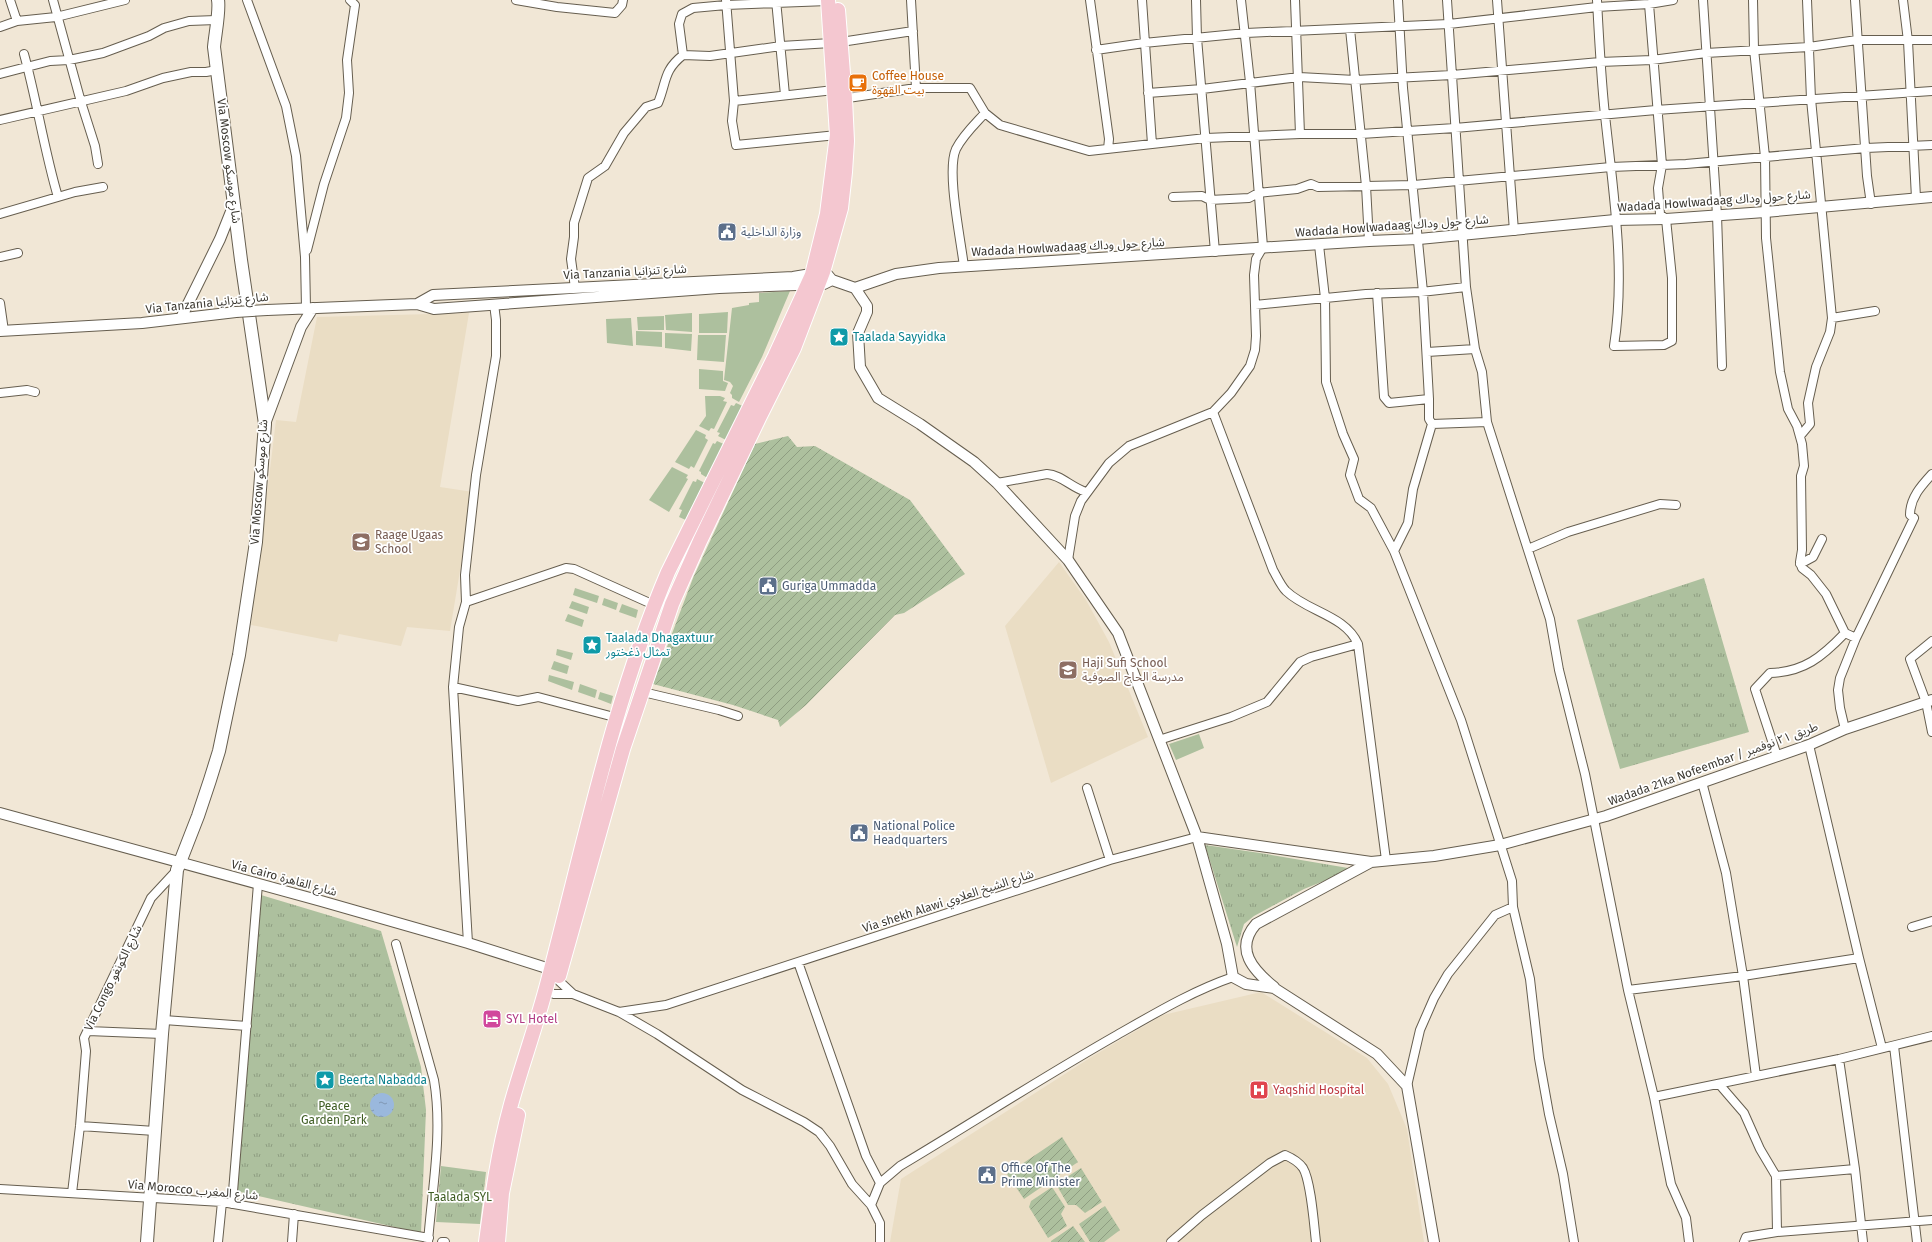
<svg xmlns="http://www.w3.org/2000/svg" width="1932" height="1242" font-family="'Fira Sans','Noto Sans Arabic',sans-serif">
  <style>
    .built { fill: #eaddc4 }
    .grass { fill: #adc09e }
    .park { fill: url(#park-tufts) }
    .garden { fill: url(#garden-furrows) }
    .water { fill: url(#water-ripples) }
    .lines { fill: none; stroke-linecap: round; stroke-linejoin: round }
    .minor-casing { stroke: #665e4f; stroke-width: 10 }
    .tertiary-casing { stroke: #665e4f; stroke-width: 12 }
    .secondary-casing { stroke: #665e4f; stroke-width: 14 }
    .trunk-casing { stroke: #fff; stroke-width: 16 }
    .minor { stroke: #fff; stroke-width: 8 }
    .tertiary { stroke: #fff; stroke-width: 10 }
    .secondary { stroke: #fff; stroke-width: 12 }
    .trunk { stroke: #f4c7d0; stroke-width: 14 }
    .tertiary-bridge-casing { stroke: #665e4f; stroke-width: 12; stroke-linecap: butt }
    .tertiary-bridge { stroke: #fff; stroke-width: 10 }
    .labels { text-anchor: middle; stroke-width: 3.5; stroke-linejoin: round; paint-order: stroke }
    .food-label { font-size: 12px; fill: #c56008; stroke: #fff; text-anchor: start }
    .street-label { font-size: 12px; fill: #3c3932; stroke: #fff }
    .service-label { font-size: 12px; fill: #4e5e75; stroke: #fff; text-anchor: start }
    .culture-label { font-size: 12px; fill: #0d838f; stroke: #fff; text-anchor: start }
    .education-label { font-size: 12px; fill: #785e54; stroke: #fff; text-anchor: start }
    .hotel-label { font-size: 12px; fill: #b23c85; stroke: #fff; text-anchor: start }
    .health-label { font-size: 12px; fill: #be3a42; stroke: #fff; text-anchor: start }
    .park-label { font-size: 12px; fill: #3f5d23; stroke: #fff }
  </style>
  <defs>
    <pattern id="park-tufts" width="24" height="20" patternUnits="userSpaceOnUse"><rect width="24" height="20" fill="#adc09e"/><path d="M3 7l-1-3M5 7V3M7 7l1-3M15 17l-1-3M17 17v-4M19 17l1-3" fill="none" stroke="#8e9d81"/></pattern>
    <pattern id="garden-furrows" width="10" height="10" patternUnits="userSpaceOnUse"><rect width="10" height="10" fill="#adc09e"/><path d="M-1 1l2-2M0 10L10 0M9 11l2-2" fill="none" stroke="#8e9d81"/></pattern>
    <pattern id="water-ripples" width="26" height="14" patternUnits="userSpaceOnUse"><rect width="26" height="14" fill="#9ab8dd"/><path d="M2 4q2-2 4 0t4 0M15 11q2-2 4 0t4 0" fill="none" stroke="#7f97b4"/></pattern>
  </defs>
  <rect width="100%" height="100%" fill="#f1e7d6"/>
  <path class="built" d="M 469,313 L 440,487 L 473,492 L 450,631 L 407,627 L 401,646 L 339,634 L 337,642 L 251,625 L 276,420 L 296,422 L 317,317 Z
    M 1059,562 L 1086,600 L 1109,642 L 1148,737 L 1051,783 L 1005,626 Z
    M 1261,992 L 1367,1058 L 1388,1084 L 1407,1129 L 1424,1242 L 890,1242 L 901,1179 L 1093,1056 L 1163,1015 Z"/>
  <path class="grass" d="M 790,291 L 762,357 L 739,402 L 732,398 L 732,395 L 730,393 L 733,386 L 730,382 L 724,380 L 732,308 L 749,305 L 749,303 L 759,302 L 759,293 Z
    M 728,312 L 727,333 L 699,333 L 699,314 Z
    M 692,313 L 692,332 L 666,330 L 665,315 Z
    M 664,316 L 664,330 L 638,330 L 637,317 Z
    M 631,318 L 633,346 L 607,343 L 606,319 Z
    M 636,331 L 662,332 L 662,347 L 636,345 Z
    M 665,333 L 692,334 L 691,351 L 665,348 Z
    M 698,335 L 726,335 L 724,362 L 697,360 Z
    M 699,369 L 723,371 L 723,381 L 728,383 L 725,391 L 699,389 Z
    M 705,396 L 720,396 L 725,398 L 723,401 L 727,402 L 714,429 L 711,428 L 709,431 L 699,426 L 706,416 Z
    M 736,403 L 745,407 L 728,441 L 718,436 L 720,433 L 717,432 L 731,405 L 734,406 Z
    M 696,430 L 706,435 L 705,438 L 708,440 L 694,468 L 691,466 L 689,469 L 675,462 Z
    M 717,441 L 726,445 L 709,479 L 701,474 L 701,472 L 699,471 L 713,443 L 715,444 Z
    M 672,467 L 688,475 L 686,478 L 688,479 L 669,512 L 649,500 Z
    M 697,479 L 707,484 L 688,521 L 679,517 L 682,510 L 679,509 L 693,481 L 696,482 Z
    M 575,588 L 599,596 L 597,603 L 573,595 Z
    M 604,598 L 618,603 L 616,610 L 602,605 Z
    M 572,601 L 589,607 L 587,614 L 569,608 Z
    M 622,604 L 638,610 L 636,618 L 619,612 Z
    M 568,614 L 584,620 L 582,627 L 565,621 Z
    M 557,649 L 573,653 L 571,660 L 556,655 Z
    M 554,661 L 569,666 L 567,674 L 551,669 Z
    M 549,675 L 574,682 L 572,690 L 548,681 Z
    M 580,684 L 597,690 L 595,698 L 578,692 Z
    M 600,692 L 613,696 L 611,704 L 598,699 Z
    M 1199,734 L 1204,748 L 1176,760 L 1169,744 Z"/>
  <path class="park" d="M 1704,578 L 1749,732 L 1620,769 L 1577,620 Z
    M 1205,845 L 1260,853 L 1354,869 L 1304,889 L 1254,916 L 1244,924 L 1237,947 Z
    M 261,895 L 381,931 L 421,1067 L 426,1110 L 421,1233 L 236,1191 Z
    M 441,1166 L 486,1172 L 480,1224 L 436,1222 Z"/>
  <path class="garden" d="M 788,436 L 797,447 L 815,446 L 910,500 L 965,574 L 904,613 L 895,615 L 806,705 L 780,727 L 778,720 L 733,705 L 653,684 L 693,578 L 755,444 Z
    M 1062,1137 L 1078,1162 L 1024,1199 L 1007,1174 Z
    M 1081,1168 L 1102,1202 L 1085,1213 L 1076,1205 L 1068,1205 L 1056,1184 Z
    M 1052,1187 L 1065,1207 L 1061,1214 L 1067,1226 L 1048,1238 L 1029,1207 L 1031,1201 Z
    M 1105,1206 L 1120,1230 L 1104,1242 L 1090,1242 L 1079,1224 Z
    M 1073,1226 L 1085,1242 L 1051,1242 L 1051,1241 Z"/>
  <path class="water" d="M370 1105a12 12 0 1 1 24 0a12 12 0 1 1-24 0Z"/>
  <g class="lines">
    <g class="minor-casing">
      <path id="minor" d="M 10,0 L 17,21
        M 53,0 L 81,102 L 95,146 L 98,164
        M 247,0 L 286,106 L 296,156 L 305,257 L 306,308
        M 516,0 L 557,7 L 615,13 L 622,5 L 623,0
        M 726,0 L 734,101 L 732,121 L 736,145 L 837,135
        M 776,0 L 785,95
        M 911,0 L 916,88
        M 1090,0 L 1109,139 L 1108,149
        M 1142,0 L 1152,144
        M 1196,0 L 1197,38 L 1215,252
        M 1295,0 L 1300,134
        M 1447,0 L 1466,287 L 1475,349 L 1482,372 L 1487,422 L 1550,619 L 1559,670 L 1585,774 L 1628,990 L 1654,1097 L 1671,1184 L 1686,1218 L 1689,1242
        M 1497,0 L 1514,231
        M 1597,0 C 1599,39 1601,77 1605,115 C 1613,191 1626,270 1614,346 L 1664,345 L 1672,341 L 1672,278 L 1666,219 L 1660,214 L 1658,188 L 1662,165 L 1649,4
        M 1703,0 L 1717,215 L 1722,366
        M 1753,0 L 1754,49 L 1765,157 L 1766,238 L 1780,372 L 1788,409 L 1797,426 L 1802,444 L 1804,466 L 1801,476 L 1802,550 L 1800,562 L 1802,568 L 1811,575 L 1826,594 L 1845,633
        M 1855,0 L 1867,176 L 1871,204
        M 1903,0 L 1908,41 L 1916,198
        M 0,27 L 17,21 L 56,17 L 125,0
        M 1350,29 L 1366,186 L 1369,241
        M 841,42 L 913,31
        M 1096,50 L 1144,43 L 1246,33 L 1449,24 L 1597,7 L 1649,4 L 1673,0
        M 24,54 C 37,101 44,150 58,197
        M 683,55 L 679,24 L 682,14 L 693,8 L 726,5 L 828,1
        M 0,74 L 50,61 L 69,60 L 103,53 L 149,36 L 164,28 L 189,21 L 216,20
        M 1148,93 L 1202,89 L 1299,77 L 1355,80 L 1452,75 L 1600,62 L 1652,60 L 1706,53 L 1809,47 L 1857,40 L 1932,40
        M 841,99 L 916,88 L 970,88 L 985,113 L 1000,125 L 1089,151 L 1206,138 L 1300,134 L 1361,134 L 1455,128 L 1656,110 L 1932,91
        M 734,101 L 834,90
        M 0,120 L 126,91 L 163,78 L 191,72 L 206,72 L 217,70
        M 1173,197 L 1202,196 L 1210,200 L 1249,198 L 1258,193 L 1297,189 L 1311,184 L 1318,187 L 1414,185 L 1611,167 L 1686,164 L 1866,148 L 1932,145
        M 0,214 L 75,192 L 103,187
        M 1319,245 L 1325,298 L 1326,382 L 1343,434 L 1354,459 L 1350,475 L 1359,499 L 1371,508 L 1394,551 L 1461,720 L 1512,881 L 1513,907 L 1530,979 L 1539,1058 L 1549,1114 L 1563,1174 L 1574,1242
        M 307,250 L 324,184 L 346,118 L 349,93 L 347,60 L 355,5 L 350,0
        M 0,257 L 18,253
        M 964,267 C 961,240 946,171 956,149 C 963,135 975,124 985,113
        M 575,288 L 571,259 L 574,237 L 574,223 L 588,178 L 605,166 L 624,133 L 646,107 L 658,103 C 667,81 663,71 683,55 L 710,56 L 781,46 L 831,43
        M 1377,293 L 1384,397 L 1389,403 L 1429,399
        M 0,303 L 4,331
        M 1255,305 L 1366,294 L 1421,292 L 1466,287
        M 1832,318 L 1875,311
        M 1427,352 L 1475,349
        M 0,393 L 27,390 L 35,392
        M 1213,412 L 1273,570 C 1277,577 1281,586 1286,591 C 1308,612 1345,615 1358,644 L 1386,860
        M 1432,424 L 1487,422
        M 1800,436 L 1810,424 L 1808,403 L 1816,367 L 1830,332 L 1832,318 L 1811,99 L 1807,0
        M 997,483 L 1047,474 C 1061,475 1071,487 1086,492
        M 1528,549 L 1568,532 L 1660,504 L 1676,505
        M 1394,551 L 1408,523 L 1413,489 L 1432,424 L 1429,419 L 1429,399 L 1423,292 L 1403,88 L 1398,0
        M 1068,560 L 1075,516 L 1081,501 L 1109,463 L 1129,446 L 1213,412 L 1231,393 L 1250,366 L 1255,350 L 1256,336 L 1254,275 L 1256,259 L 1263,247 L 1250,82 L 1241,0
        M 1800,564 L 1813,557 L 1822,539
        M 466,602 L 465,575 L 476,475 L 496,356 L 496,320 L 494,304
        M 1932,641 L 1910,659 L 1926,702 L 1932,732
        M 453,687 L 518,701 L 538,697 L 618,718
        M 643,692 L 719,710 L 738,716
        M 1845,729 L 1840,708 L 1838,690 L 1840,678 L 1856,638 L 1914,518 L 1910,515 C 1910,498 1921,486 1932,474
        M 1159,740 L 1231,717 L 1267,702 L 1300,662 L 1311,657 L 1358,644
        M 1809,745 L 1859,958 L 1882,1048
        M 1777,756 L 1755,689 L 1770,673 C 1804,672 1822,657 1845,633 L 1856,638
        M 1702,782 L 1726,873 L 1743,976 L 1756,1076
        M 1087,788 L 1110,860
        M 1912,927 L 1932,921
        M 468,943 L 453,687 L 459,627 L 466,602 L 566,568 L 574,569 L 654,605
        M 396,944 L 434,1080 C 443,1133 432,1189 428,1242
        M 798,962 L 866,1156 L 880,1183
        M 551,978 L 558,980 L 573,994
        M 1628,990 L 1743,976 L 1859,958
        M 545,991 L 554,994 L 573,994 L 619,1012 L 666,1005 L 1110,860 L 1197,837
        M 619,1012 L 657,1034 L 742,1090 L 804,1122 L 819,1132 L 830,1146 L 852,1184 L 871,1205 L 880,1223 L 880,1242
        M 164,1020 L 247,1026
        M 88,1031 L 162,1034
        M 1894,1046 L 1917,1242
        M 1839,1059 L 1855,1169 L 1863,1242
        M 1719,1084 L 1744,1113 L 1760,1149 L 1776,1176 L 1777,1232 L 1746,1237 L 1744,1242
        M 1407,1086 L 1420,1030 L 1434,998 L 1448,974 L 1495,915 L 1513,907
        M 1654,1097 L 1839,1059 L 1932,1036
        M 80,1126 L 155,1131
        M 1776,1176 L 1855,1169
        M 0,1189 L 222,1202 L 429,1238
        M 72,1193 L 80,1126 L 86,1051 L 84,1038 L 151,898 L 177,870
        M 232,1204 L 258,884
        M 871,1205 L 880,1183 L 900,1166 C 972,1123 1043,1077 1117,1035 C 1154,1014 1192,991 1233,977
        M 1777,1232 L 1932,1220
        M 218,1242 L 222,1202
        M 292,1242 L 294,1214
        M 442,1242 L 445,1242
        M 1171,1242 L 1202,1215 L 1270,1163 L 1285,1155 C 1292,1158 1298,1161 1303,1168 C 1311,1181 1314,1225 1316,1242"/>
    </g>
    <g class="tertiary-casing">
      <path id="tertiary" d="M 855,288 L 867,306 L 867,312 L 858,333 L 860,367 L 878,398 L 920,424 L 974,462 L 997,483 L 1068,560 L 1118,633 L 1197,837 L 1227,944 L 1233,977 L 1246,984 L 1274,988 L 1377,1054 L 1407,1086 L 1434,1242
        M 855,288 L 896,274 L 939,268 L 1369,241 L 1419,239 L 1615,220 L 1666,219 L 1765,212 L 1932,197
        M 417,304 L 433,295 L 793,277 L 823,272 L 827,274 L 832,280 L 855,288
        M 267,310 L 417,304 L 434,309 L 719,288 L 824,284 L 832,280
        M 181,318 L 220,239 L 234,204
        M 0,331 L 142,323 L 236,312
        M 265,424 L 301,327 L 313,308
        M 0,813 L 321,901 L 468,943 L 556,971
        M 1197,837 L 1371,862 L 1434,856 L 1500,845 L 1606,816 L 1809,745 L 1845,729 L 1932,700
        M 1274,987 C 1253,970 1234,949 1256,924 L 1371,862"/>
    </g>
    <g class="secondary-casing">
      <path id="secondary" d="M 147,1242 L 162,1034 L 177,870 L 198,816 L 210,780 L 219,751 L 239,655 L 256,542 L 265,424 L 241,260 L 214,47 C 215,35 220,10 218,0"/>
    </g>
    <g class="trunk-casing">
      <path id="trunk" d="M 559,976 L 623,749 L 672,604 L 700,541 L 759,418 L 794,348 L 823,272 L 841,208 L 845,172 L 847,141 L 845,99 L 838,10
        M 486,1242 C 492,1197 498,1152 510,1108 C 522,1064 538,1021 549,977 C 585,841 613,701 668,572 L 775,356 L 812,275 L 827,214 L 837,135 L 828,0
        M 498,1242 L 502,1193 L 518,1115"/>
    </g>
    <use href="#minor" class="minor"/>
    <use href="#tertiary" class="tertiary"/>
    <use href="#secondary" class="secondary"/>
    <use href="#trunk" class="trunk"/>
    <g class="tertiary-bridge-casing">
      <path id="tertiary-bridge" d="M 236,312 L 267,310"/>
    </g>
    <use href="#tertiary-bridge" class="tertiary-bridge"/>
  </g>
  <defs>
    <g id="cafe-square" transform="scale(1)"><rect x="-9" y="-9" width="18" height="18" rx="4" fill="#e8710a" stroke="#fff"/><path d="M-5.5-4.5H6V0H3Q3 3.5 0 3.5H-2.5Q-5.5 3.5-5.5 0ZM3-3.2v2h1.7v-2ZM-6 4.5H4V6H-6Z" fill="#fff"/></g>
    <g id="civic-square" transform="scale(1)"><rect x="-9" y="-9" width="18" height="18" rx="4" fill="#5c6f8a" stroke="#fff"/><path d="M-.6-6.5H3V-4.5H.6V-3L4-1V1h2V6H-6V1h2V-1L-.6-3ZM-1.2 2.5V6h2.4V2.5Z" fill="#fff"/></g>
    <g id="sight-square" transform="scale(1)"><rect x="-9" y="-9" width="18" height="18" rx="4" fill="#0f9aa8" stroke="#fff"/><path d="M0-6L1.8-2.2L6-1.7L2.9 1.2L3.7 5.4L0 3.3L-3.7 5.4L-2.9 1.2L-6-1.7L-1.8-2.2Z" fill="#fff"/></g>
    <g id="school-square" transform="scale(1)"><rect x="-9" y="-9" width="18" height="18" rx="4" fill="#8d6e63" stroke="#fff"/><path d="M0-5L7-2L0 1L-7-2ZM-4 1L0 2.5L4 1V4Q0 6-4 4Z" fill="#fff"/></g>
    <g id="hotel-square" transform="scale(1)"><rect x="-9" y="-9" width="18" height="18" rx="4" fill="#d1479c" stroke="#fff"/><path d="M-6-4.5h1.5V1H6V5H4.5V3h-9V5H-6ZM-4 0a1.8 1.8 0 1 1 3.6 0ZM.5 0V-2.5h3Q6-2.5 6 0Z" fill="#fff"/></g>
    <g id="hospital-square" transform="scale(1)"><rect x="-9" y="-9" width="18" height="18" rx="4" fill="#e0444e" stroke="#fff"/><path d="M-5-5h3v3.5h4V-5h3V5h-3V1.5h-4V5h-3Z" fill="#fff"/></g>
  </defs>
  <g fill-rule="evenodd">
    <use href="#cafe-square" x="858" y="83"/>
    <use href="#civic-square" x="727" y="232"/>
    <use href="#sight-square" x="839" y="337"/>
    <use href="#school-square" x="361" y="542"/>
    <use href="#civic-square" x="768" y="586"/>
    <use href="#sight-square" x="592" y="645"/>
    <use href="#school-square" x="1068" y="670"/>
    <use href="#civic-square" x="859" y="833"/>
    <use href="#hotel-square" x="492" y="1019"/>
    <use href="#sight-square" x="325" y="1080"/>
    <use href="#hospital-square" x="1259" y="1090"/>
    <use href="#civic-square" x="987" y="1175"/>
  </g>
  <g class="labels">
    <g class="food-label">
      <text x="872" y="80">Coffee House<tspan x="872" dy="14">بيت القهوة</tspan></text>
    </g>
    <g class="street-label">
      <text transform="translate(229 161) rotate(83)" y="4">Via Moscow شارع موسكو</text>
      <text transform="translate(1714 201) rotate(-4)" y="4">Wadada Howlwadaag شارع حول وداك</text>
      <text transform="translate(1392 226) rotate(-4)" y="4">Wadada Howlwadaag شارع حول وداك</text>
      <text transform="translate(1068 247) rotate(-3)" y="4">Wadada Howlwadaag شارع حول وداك</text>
      <text transform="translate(625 272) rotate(-3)" y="4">Via Tanzania شارع تنزانيا</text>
      <text transform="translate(207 303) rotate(-6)" y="4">Via Tanzania شارع تنزانيا</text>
      <text transform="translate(259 482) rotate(-86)" y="4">Via Moscow شارع موسكو</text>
      <text transform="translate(1713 764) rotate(-20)" y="4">Wadada 21ka Nofeembar / طريق ٢١ نوفمبر</text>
      <text transform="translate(284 878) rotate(15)" y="4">Via Cairo شارع القاهرة</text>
      <text transform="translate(948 901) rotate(-18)" y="4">Via shekh Alawi شارع الشيخ العلاوي</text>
      <text transform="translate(113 978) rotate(-64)" y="4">Via Congo شارع الكونغو</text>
      <text transform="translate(193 1190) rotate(5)" y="4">Via Morocco شارع المغرب</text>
    </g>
    <g class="service-label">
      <text x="741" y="236">وزارة الداخلية</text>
      <text x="782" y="590">Guriga Ummadda</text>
      <text x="873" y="830">National Police<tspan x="873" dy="14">Headquarters</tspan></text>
      <text x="1001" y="1172">Office Of The<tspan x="1001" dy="14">Prime Minister</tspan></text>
    </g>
    <g class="culture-label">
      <text x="853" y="341">Taalada Sayyidka</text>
      <text x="606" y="642">Taalada Dhagaxtuur<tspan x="606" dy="14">تمثال ذغختور</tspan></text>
      <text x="339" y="1084">Beerta Nabadda</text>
    </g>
    <g class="education-label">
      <text x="375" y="539">Raage Ugaas<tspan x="375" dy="14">School</tspan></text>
      <text x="1082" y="667">Haji Sufi School<tspan x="1082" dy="14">مدرسة الحاج الصوفية</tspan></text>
    </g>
    <g class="hotel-label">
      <text x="506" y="1023">SYL Hotel</text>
    </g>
    <g class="health-label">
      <text x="1273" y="1094">Yaqshid Hospital</text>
    </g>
    <g class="park-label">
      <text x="334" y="1110">Peace<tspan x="334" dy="14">Garden Park</tspan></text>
      <text x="460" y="1201">Taalada SYL</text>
    </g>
  </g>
</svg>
